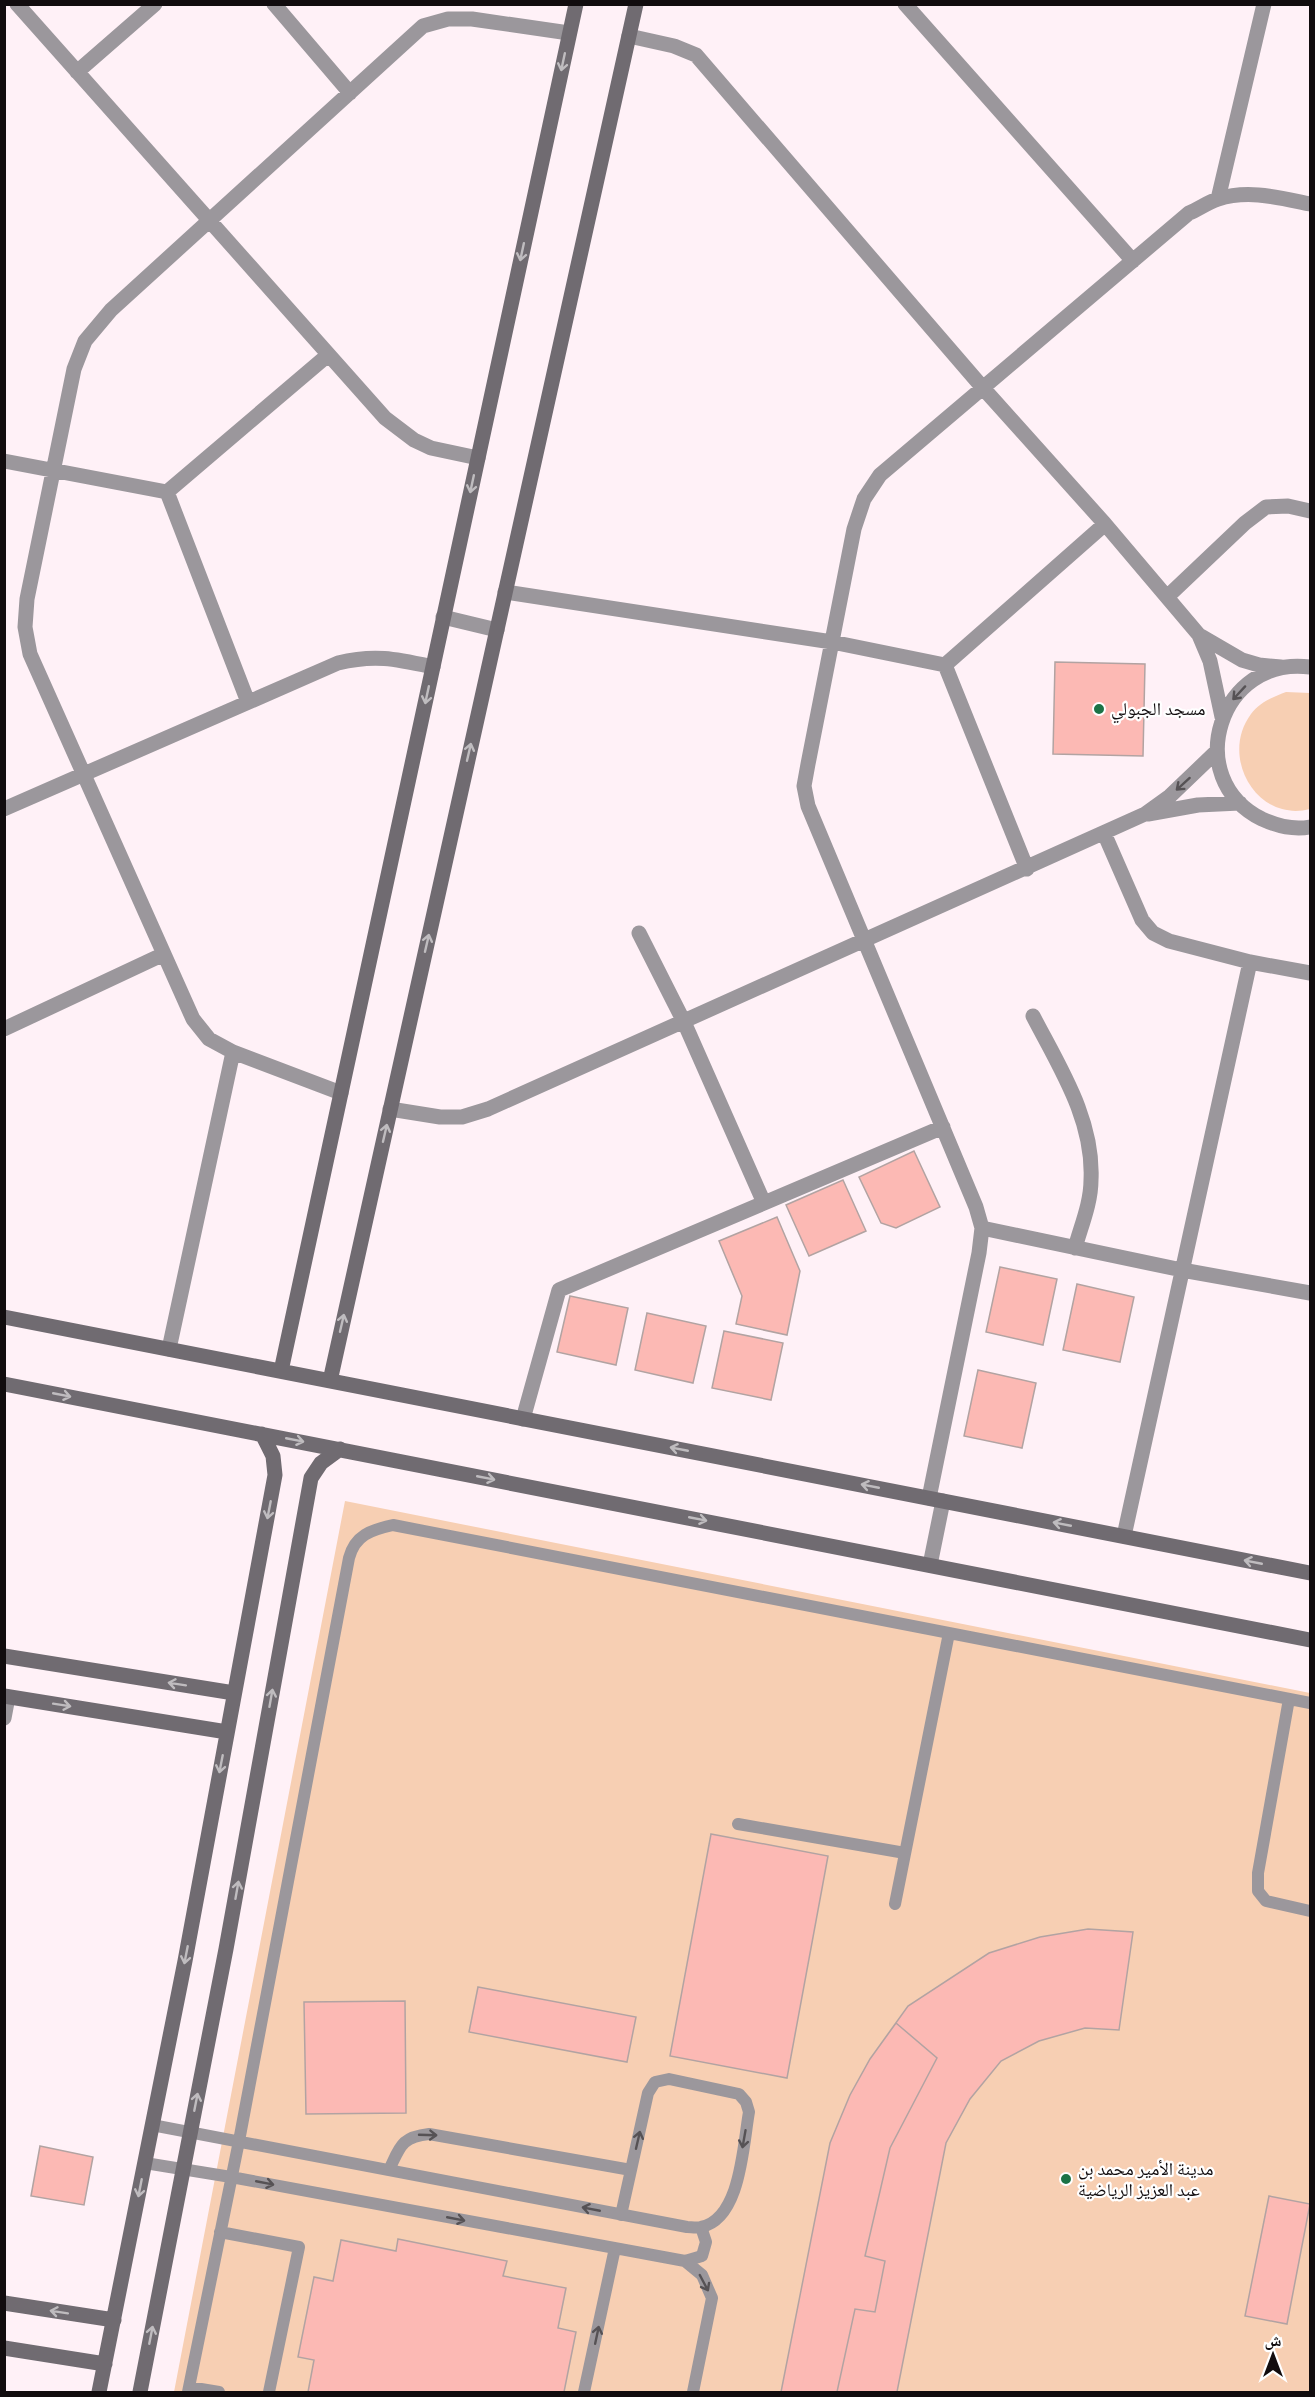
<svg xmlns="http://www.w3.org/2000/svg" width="1315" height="2397" font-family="'Titillium Web','Noto Naskh Arabic',sans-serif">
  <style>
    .green { fill: #f7cfb3 }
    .building { fill: #fcb9b4; stroke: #b2a3a2; stroke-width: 1.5 }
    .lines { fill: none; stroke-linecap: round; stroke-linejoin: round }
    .lane { stroke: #9b979c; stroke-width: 12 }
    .street { stroke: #9b979c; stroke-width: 15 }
    .secondary { stroke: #706b71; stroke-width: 15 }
    .oneway { stroke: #bfbcbf }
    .oneway2 { stroke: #565255 }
    .poi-dot { fill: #1c7346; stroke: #fff; stroke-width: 2 }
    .labels { text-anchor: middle; stroke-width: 4.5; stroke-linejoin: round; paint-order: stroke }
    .poi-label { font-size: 18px; fill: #110c0e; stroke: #fff; text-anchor: start }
  </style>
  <rect width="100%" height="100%" fill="#fff1f7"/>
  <path class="green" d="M 1286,692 L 1310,693 L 1310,809 C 1257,823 1219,757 1251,714 C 1260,702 1273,697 1286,692 Z
    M 345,1501 L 1310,1693 L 1310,2392 L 174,2392 Z"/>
  <path class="building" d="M 1055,662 L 1145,664 L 1143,756 L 1053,754 Z
    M 914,1151 L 940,1207 L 896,1228 L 881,1223 L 859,1177 Z
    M 843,1180 L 866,1231 L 809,1256 L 786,1205 Z
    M 777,1217 L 800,1271 L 787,1335 L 736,1324 L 742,1296 L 719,1241 Z
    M 1000,1267 L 1057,1279 L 1043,1345 L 986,1332 Z
    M 1077,1284 L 1134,1297 L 1120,1362 L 1063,1350 Z
    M 570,1296 L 628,1308 L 616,1365 L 557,1352 Z
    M 647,1313 L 706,1326 L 693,1383 L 635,1370 Z
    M 724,1331 L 783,1343 L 771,1400 L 712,1388 Z
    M 978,1370 L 1036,1383 L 1022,1448 L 964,1436 Z
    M 711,1834 L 828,1856 L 787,2078 L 670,2056 Z
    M 1088,1929 L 1133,1932 L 1119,2030 L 1085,2028 L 1039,2041 L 1001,2061 L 970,2099 L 946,2143 L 897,2392 L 781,2392 L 830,2143 L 850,2095 L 870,2059 L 908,2006 L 989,1953 L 1040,1937 Z
    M 478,1987 L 636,2017 L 627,2062 L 469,2032 Z
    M 405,2001 L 406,2113 L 306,2114 L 304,2002 Z
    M 896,2023 L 937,2058 L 890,2148 L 865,2256 L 885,2261 L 875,2312 L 855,2309 L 837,2392 L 781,2392 L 830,2143 L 850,2095 L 870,2059 Z
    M 40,2146 L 93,2157 L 84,2205 L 31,2196 Z
    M 1269,2196 L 1310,2204 L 1287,2324 L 1245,2316 Z
    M 398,2239 L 507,2261 L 503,2276 L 566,2288 L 558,2328 L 576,2332 L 564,2392 L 308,2392 L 314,2360 L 298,2357 L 314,2277 L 333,2281 L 341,2240 L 396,2251 Z"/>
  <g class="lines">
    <path class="lane" d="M 1289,1699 L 1258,1873 L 1258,1891 L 1266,1901 L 1310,1911
      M 738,1824 L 905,1853
      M 895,1904 L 949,1633
      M 152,2125 L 687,2227 C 691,2227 697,2228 701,2227 C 741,2219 743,2145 749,2112 L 746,2102 L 739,2094 L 669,2079 L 655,2082 L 648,2093 L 631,2170 L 429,2134 C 401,2137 400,2147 389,2170
      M 145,2163 L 231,2177 L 685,2261 L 702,2275 L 712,2298 L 693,2392
      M 621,2215 L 631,2170
      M 220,2232 L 299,2247 L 269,2392
      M 685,2261 L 702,2256 L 706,2242 L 701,2227
      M 189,2387 L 219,2392
      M 188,2392 L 239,2141 L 349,1558 C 355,1535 371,1530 393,1525 L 1310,1703
      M 584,2392 L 615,2248"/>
    <path class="street" d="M 17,4 L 385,418 L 414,440 L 431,448 L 478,458
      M 274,4 L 350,93
      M 905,4 L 1133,261
      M 629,36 L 674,46 L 696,55 L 983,388 L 1105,524 L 1199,635 L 1242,660 L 1259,665 L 1281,667
      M 77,72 L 155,4
      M 1218,199 L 1264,4
      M 4,461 L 167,492
      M 167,492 L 248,702
      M 167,492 L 328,355
      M 505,592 L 832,642 L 945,665
      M 1167,597 L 1245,523 L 1266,507 L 1288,506 L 1310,511
      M 443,617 L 497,630
      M 1199,635 L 1210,661 L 1222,717
      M 945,665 L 1027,869
      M 945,665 L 1105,524
      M 1310,667 C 1220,655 1180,778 1262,819 C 1277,826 1294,830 1310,827
      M 4,809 L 338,663 C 375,654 396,659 433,667
      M 1148,814 L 1198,805 L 1240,803
      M 1104,833 L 1142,920 L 1153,933 L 1169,941 L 1250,962 L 1310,973
      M 639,933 L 684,1022 L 764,1203
      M 1033,1016 C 1060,1068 1094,1120 1091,1180 C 1091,1203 1081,1226 1075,1248
      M 4,1029 L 164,954
      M 341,1093 L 233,1052 L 209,1039 L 193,1019 L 30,654 L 25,627 L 27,599 L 74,369 L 85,341 L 111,310 L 423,26 L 448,19 L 472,19 L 569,33
      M 390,1109 L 440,1117 L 462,1117 L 488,1109 L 1145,814 L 1170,796 L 1217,751
      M 982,1228 L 1182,1270 L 1310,1293
      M 169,1349 L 233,1052
      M 523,1419 L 559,1290 L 943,1127
      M 929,1498 L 979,1253 L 982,1228 L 976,1207 L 808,806 L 804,786 L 808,764 L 854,529 L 864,499 L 880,475 L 1189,213 C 1199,209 1208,202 1218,199 C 1249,189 1280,198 1310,204
      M 1124,1536 L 1250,962
      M 930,1565 L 943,1501
      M 4,1718 L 8,1697"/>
    <path class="secondary" d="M 4,1317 L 1310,1573
      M 281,1371 L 576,4
      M 330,1381 L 636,4
      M 4,1384 L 1310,1640
      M 4,1656 L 234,1693
      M 4,1696 L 227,1732
      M 4,2303 L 114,2320
      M 4,2348 L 105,2364
      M 99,2392 L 185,1961 L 275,1475 L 273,1456 L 262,1434
      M 140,2392 L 226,1949 L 311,1478 L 321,1463 L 340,1449"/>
  </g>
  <defs><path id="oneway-shaft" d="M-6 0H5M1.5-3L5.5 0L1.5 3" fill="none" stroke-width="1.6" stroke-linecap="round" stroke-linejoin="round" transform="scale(1.5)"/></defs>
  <g class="oneway">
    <use href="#oneway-shaft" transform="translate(563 62) rotate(102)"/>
    <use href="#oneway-shaft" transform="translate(522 252) rotate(102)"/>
    <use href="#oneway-shaft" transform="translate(472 484) rotate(102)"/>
    <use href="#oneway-shaft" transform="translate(427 695) rotate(102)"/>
    <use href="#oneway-shaft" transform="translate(469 752) rotate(-77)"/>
    <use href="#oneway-shaft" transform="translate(427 943) rotate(-77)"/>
    <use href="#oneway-shaft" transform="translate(385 1133) rotate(-77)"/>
    <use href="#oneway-shaft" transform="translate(342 1323) rotate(-77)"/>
    <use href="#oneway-shaft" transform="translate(62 1395) rotate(11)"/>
    <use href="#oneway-shaft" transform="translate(295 1440) rotate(11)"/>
    <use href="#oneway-shaft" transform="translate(679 1449) rotate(-169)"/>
    <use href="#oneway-shaft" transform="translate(486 1478) rotate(11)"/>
    <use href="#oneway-shaft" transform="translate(870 1486) rotate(-169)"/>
    <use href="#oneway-shaft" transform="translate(269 1510) rotate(101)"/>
    <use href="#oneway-shaft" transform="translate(698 1519) rotate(11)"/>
    <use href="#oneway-shaft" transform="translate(1062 1524) rotate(-169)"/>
    <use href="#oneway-shaft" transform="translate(1253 1562) rotate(-169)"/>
    <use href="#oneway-shaft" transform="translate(177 1684) rotate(-171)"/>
    <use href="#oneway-shaft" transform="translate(271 1698) rotate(-80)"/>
    <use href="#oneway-shaft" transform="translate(62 1705) rotate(9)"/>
    <use href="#oneway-shaft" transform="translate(221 1764) rotate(101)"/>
    <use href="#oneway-shaft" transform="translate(237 1890) rotate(-80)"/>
    <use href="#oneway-shaft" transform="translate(186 1955) rotate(101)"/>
    <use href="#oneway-shaft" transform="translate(196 2102) rotate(-79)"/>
    <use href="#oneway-shaft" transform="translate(140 2188) rotate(101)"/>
    <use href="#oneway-shaft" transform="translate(59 2312) rotate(-171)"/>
    <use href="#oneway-shaft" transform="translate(151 2335) rotate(-79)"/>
  </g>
  <g class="oneway2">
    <use href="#oneway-shaft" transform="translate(1239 693) rotate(133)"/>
    <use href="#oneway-shaft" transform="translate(1183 784) rotate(138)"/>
    <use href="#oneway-shaft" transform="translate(428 2135) rotate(2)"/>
    <use href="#oneway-shaft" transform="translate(744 2139) rotate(100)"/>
    <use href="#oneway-shaft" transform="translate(638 2140) rotate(-77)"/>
    <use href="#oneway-shaft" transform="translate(265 2183) rotate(11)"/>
    <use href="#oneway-shaft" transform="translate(591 2209) rotate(-169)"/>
    <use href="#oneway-shaft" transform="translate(456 2219) rotate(11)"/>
    <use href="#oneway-shaft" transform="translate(704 2283) rotate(62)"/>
    <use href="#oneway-shaft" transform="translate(597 2335) rotate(-78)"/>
  </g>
  <g class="poi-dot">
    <circle cx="1099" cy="709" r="6"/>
    <circle cx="1066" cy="2179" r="6"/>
  </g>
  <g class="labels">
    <g class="poi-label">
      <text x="1111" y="715">مسجد الجبولي</text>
      <text x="1078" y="2175">مدينة الأمير محمد بن<tspan x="1078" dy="21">عبد العزيز الرياضية</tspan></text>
    </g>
  </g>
  <rect width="1315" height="2397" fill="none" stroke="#110c0e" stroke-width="12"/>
  <g transform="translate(1273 2355)" stroke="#ffffff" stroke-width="4.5" paint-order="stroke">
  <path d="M0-4.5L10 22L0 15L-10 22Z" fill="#110c0e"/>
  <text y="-9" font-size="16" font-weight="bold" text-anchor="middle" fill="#110c0e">ش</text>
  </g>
</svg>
